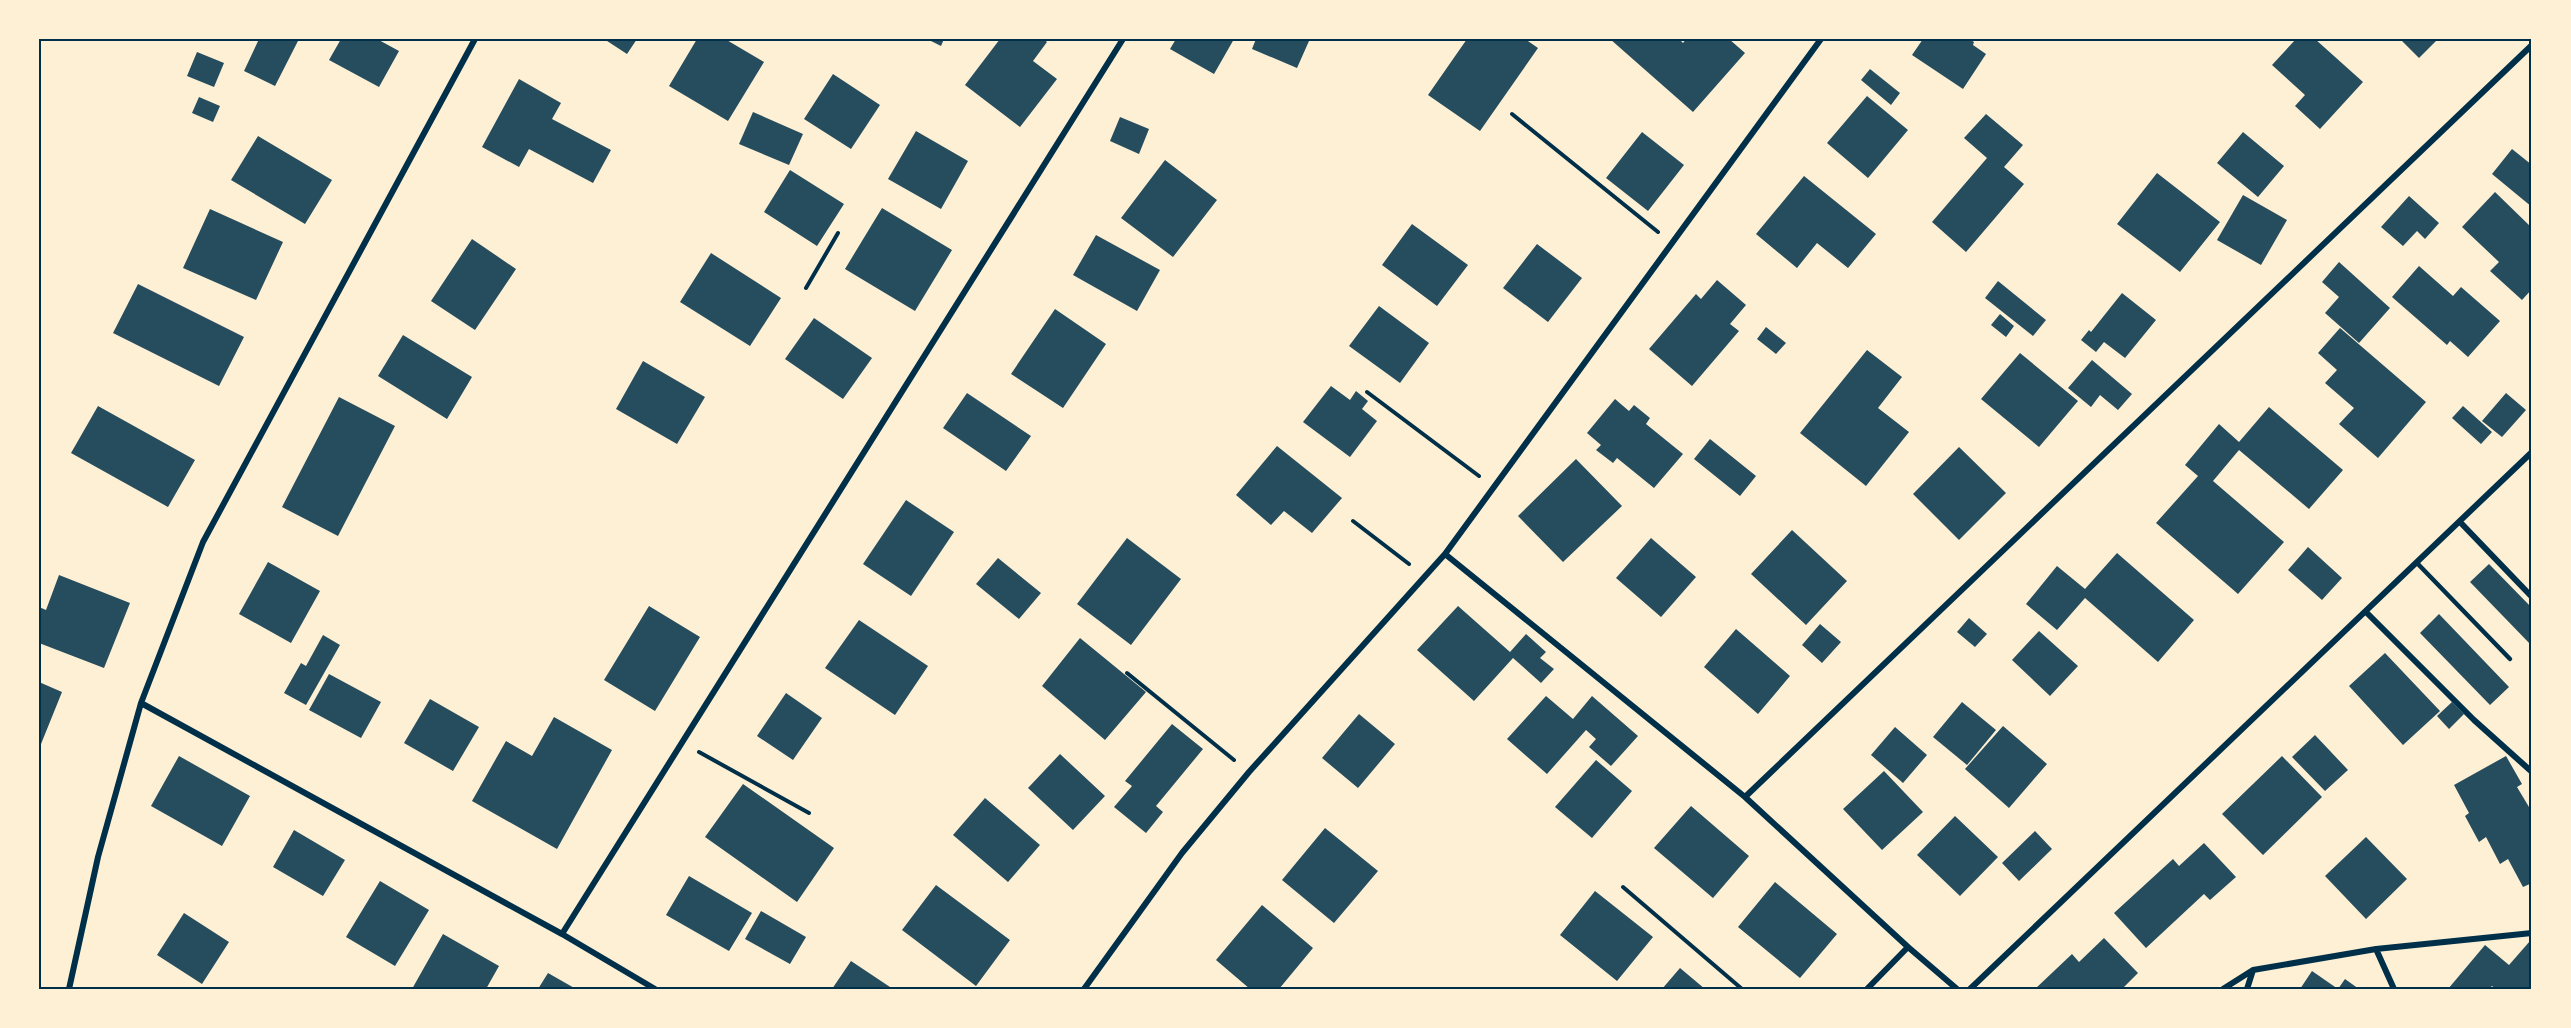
<svg xmlns="http://www.w3.org/2000/svg" width="2571" height="1028" font-family="'IBM Plex Serif',serif">
  <style>
    .building { fill: #264d5e }
    .lines { fill: none; stroke-linecap: round; stroke-linejoin: round }
    .path { stroke: #003049; stroke-width: 4 }
    .service { stroke: #003049; stroke-width: 4.5 }
    .minor { stroke: #003049; stroke-width: 6 }
    .neatline { fill: none; stroke: #003049; stroke-width: 2 }
  </style>
  <rect width="100%" height="100%" fill="#fdf0d5"/>
  <path class="building" d="M 259,39 L 299,39 L 275,86 L 244,71 Z
    M 341,39 L 377,39 L 399,51 L 379,87 L 329,60 Z
    M 604,39 L 637,39 L 627,54 Z
    M 697,39 L 725,39 L 764,62 L 728,121 L 669,86 Z
    M 927,39 L 944,39 L 941,46 Z
    M 1000,39 L 1044,39 L 1047,42 L 1033,61 L 1057,79 L 1020,127 L 965,85 Z
    M 1176,39 L 1234,39 L 1214,74 L 1170,49 Z
    M 1256,39 L 1303,39 L 1309,41 L 1297,68 L 1252,49 Z
    M 1467,39 L 1525,39 L 1538,48 L 1480,131 L 1428,95 Z
    M 1610,39 L 1679,39 L 1683,43 L 1686,39 L 1729,39 L 1745,53 L 1693,112 Z
    M 1923,39 L 1969,39 L 1974,42 L 1973,45 L 1986,54 L 1963,89 L 1912,55 Z
    M 2296,39 L 2315,39 L 2363,82 L 2320,129 L 2295,106 L 2305,95 L 2272,65 Z
    M 2400,39 L 2438,39 L 2419,58 Z
    M 197,52 L 224,63 L 214,87 L 187,76 Z
    M 1870,69 L 1900,93 L 1891,105 L 1861,80 Z
    M 833,74 L 880,105 L 851,149 L 804,119 Z
    M 519,79 L 561,103 L 552,119 L 611,150 L 593,183 L 529,149 L 519,167 L 482,147 Z
    M 1867,96 L 1908,130 L 1868,178 L 1827,143 Z
    M 199,97 L 220,106 L 213,122 L 192,113 Z
    M 753,112 L 803,134 L 789,165 L 739,144 Z
    M 1986,114 L 2023,145 L 2004,167 L 2024,184 L 1966,252 L 1932,222 L 1987,158 L 1964,138 Z
    M 1120,117 L 1149,129 L 1139,154 L 1110,141 Z
    M 916,131 L 968,161 L 941,209 L 888,179 Z
    M 1642,132 L 1684,165 L 1648,211 L 1606,178 Z
    M 2243,132 L 2284,166 L 2258,197 L 2217,163 Z
    M 258,136 L 332,180 L 305,224 L 231,180 Z
    M 2512,149 L 2532,165 L 2532,207 L 2492,174 Z
    M 1165,160 L 1217,200 L 1173,257 L 1121,218 Z
    M 790,170 L 844,204 L 817,246 L 764,212 Z
    M 2157,173 L 2220,222 L 2180,272 L 2117,224 Z
    M 1804,176 L 1876,234 L 1848,268 L 1817,243 L 1797,268 L 1756,234 Z
    M 2495,192 L 2532,228 L 2532,289 L 2522,300 L 2490,271 L 2499,262 L 2462,227 Z
    M 2243,195 L 2287,220 L 2261,265 L 2217,240 Z
    M 2409,196 L 2439,223 L 2425,239 L 2417,231 L 2403,246 L 2381,227 Z
    M 882,208 L 952,250 L 915,311 L 845,269 Z
    M 210,209 L 283,242 L 256,300 L 183,268 Z
    M 1412,224 L 1468,265 L 1437,306 L 1382,265 Z
    M 1096,235 L 1160,270 L 1137,311 L 1073,275 Z
    M 472,239 L 516,269 L 475,330 L 431,301 Z
    M 1537,244 L 1582,278 L 1548,322 L 1503,288 Z
    M 711,253 L 781,298 L 750,346 L 680,302 Z
    M 2339,262 L 2390,308 L 2359,343 L 2325,313 L 2339,297 L 2322,282 Z
    M 2419,266 L 2453,296 L 2461,287 L 2500,321 L 2468,357 L 2450,341 L 2447,345 L 2392,297 Z
    M 1717,280 L 1746,305 L 1730,324 L 1739,331 L 1692,386 L 1649,349 L 1696,294 L 1701,299 Z
    M 1998,281 L 2046,320 L 2033,336 L 1985,298 Z
    M 138,284 L 244,337 L 219,386 L 113,333 Z
    M 2122,293 L 2156,320 L 2125,358 L 2104,342 L 2096,352 L 2081,340 L 2089,330 L 2091,332 Z
    M 1379,306 L 1429,343 L 1400,383 L 1349,346 Z
    M 1055,309 L 1106,344 L 1063,408 L 1011,374 Z
    M 2000,314 L 2014,326 L 2006,337 L 1991,325 Z
    M 814,318 L 872,358 L 843,399 L 785,359 Z
    M 1766,327 L 1786,343 L 1776,354 L 1757,339 Z
    M 2340,328 L 2426,402 L 2378,458 L 2339,424 L 2354,408 L 2325,383 L 2337,370 L 2318,353 Z
    M 403,335 L 472,377 L 447,419 L 378,376 Z
    M 1867,350 L 1902,377 L 1878,408 L 1909,432 L 1866,486 L 1800,433 Z
    M 2020,353 L 2078,401 L 2039,447 L 1981,399 Z
    M 2092,360 L 2132,394 L 2118,410 L 2100,395 L 2091,407 L 2068,388 Z
    M 643,361 L 705,397 L 677,444 L 616,409 Z
    M 1331,386 L 1350,400 L 1356,391 L 1368,401 L 1362,409 L 1377,421 L 1350,457 L 1303,422 Z
    M 967,393 L 1031,436 L 1006,471 L 943,428 Z
    M 2506,393 L 2526,410 L 2502,437 L 2482,421 Z
    M 339,397 L 395,426 L 338,536 L 282,507 Z
    M 1615,399 L 1629,411 L 1634,405 L 1650,418 L 1646,424 L 1683,454 L 1654,488 L 1617,458 L 1613,463 L 1596,450 L 1601,445 L 1587,433 Z
    M 98,406 L 195,460 L 168,507 L 71,453 Z
    M 2463,406 L 2492,432 L 2481,444 L 2452,418 Z
    M 2269,407 L 2343,470 L 2309,509 L 2239,450 L 2213,481 L 2284,542 L 2238,594 L 2156,523 L 2198,476 L 2185,465 L 2219,424 L 2239,442 Z
    M 1710,439 L 1756,476 L 1740,496 L 1694,459 Z
    M 1277,446 L 1342,498 L 1312,533 L 1284,511 L 1271,525 L 1236,495 Z
    M 1959,447 L 2006,493 L 1959,540 L 1913,494 Z
    M 1576,459 L 1622,506 L 1563,562 L 1518,516 Z
    M 906,500 L 954,532 L 911,596 L 863,564 Z
    M 1792,530 L 1847,581 L 1806,625 L 1751,574 Z
    M 1127,538 L 1181,579 L 1131,645 L 1077,604 Z
    M 1651,538 L 1696,577 L 1661,617 L 1616,578 Z
    M 2308,547 L 2342,578 L 2322,600 L 2288,570 Z
    M 2117,553 L 2194,620 L 2158,662 L 2085,598 L 2057,630 L 2026,604 L 2057,566 L 2085,589 Z
    M 998,558 L 1041,593 L 1019,619 L 976,584 Z
    M 268,562 L 320,591 L 291,643 L 239,614 Z
    M 2489,564 L 2532,608 L 2532,646 L 2470,582 Z
    M 59,575 L 130,603 L 104,668 L 39,643 L 39,607 L 46,610 Z
    M 649,606 L 700,637 L 655,711 L 604,680 Z
    M 1458,606 L 1510,652 L 1526,634 L 1546,652 L 1540,658 L 1554,669 L 1541,683 L 1513,658 L 1474,701 L 1417,650 Z
    M 2439,614 L 2509,687 L 2490,705 L 2420,633 Z
    M 1969,618 L 1987,634 L 1975,647 L 1957,632 Z
    M 859,620 L 928,666 L 895,715 L 825,668 Z
    M 1820,624 L 1841,642 L 1822,663 L 1802,645 Z
    M 1736,629 L 1790,676 L 1758,714 L 1704,667 Z
    M 2039,631 L 2078,666 L 2050,696 L 2012,660 Z
    M 323,635 L 340,645 L 306,705 L 284,693 L 301,663 L 306,666 Z
    M 1080,638 L 1146,692 L 1105,740 L 1042,686 Z
    M 2385,653 L 2440,711 L 2403,745 L 2349,686 Z
    M 329,674 L 381,702 L 361,738 L 309,710 Z
    M 39,682 L 62,692 L 39,749 Z
    M 786,693 L 822,718 L 793,760 L 757,736 Z
    M 1546,696 L 1573,719 L 1592,696 L 1638,736 L 1611,766 L 1589,747 L 1596,739 L 1586,730 L 1547,774 L 1507,739 Z
    M 430,699 L 479,727 L 453,771 L 404,743 Z
    M 1962,702 L 1996,730 L 1967,765 L 1933,737 Z
    M 2452,702 L 2464,714 L 2449,729 L 2437,716 Z
    M 1359,714 L 1395,744 L 1358,788 L 1322,758 Z
    M 554,717 L 612,750 L 557,849 L 472,801 L 506,741 L 532,756 Z
    M 1172,724 L 1203,749 L 1156,806 L 1163,812 L 1146,833 L 1114,807 L 1132,786 L 1125,781 Z
    M 2003,726 L 2047,764 L 2009,808 L 1965,769 Z
    M 1895,727 L 1927,755 L 1903,783 L 1871,755 Z
    M 2315,735 L 2348,770 L 2325,791 L 2292,757 Z
    M 1060,754 L 1105,796 L 1073,830 L 1028,788 Z
    M 179,756 L 250,796 L 222,846 L 151,806 Z
    M 2282,756 L 2322,797 L 2263,855 L 2222,814 Z
    M 2506,756 L 2522,784 L 2517,787 L 2532,812 L 2532,883 L 2523,887 L 2508,859 L 2500,864 L 2486,837 L 2479,842 L 2465,816 L 2469,813 L 2454,785 Z
    M 1596,760 L 1632,791 L 1592,838 L 1555,807 Z
    M 1884,771 L 1923,812 L 1882,850 L 1843,809 Z
    M 743,784 L 834,848 L 797,902 L 705,837 Z
    M 985,798 L 1040,845 L 1008,882 L 953,835 Z
    M 1691,806 L 1749,856 L 1713,898 L 1654,848 Z
    M 1955,816 L 1998,857 L 1960,896 L 1917,855 Z
    M 1325,828 L 1378,871 L 1334,923 L 1282,880 Z
    M 294,830 L 345,860 L 323,896 L 273,867 Z
    M 2035,831 L 2052,849 L 2019,881 L 2002,863 Z
    M 2366,837 L 2407,879 L 2366,919 L 2325,876 Z
    M 2204,843 L 2236,877 L 2210,900 L 2204,894 L 2146,948 L 2114,913 L 2173,859 L 2179,866 Z
    M 689,876 L 752,913 L 729,951 L 666,915 Z
    M 380,881 L 429,910 L 395,966 L 346,937 Z
    M 1775,882 L 1837,934 L 1800,978 L 1738,927 Z
    M 936,885 L 1010,940 L 976,986 L 902,930 Z
    M 1595,891 L 1653,937 L 1617,981 L 1560,935 Z
    M 1262,905 L 1313,948 L 1279,989 L 1250,989 L 1216,960 Z
    M 761,911 L 806,937 L 790,964 L 745,939 Z
    M 184,913 L 229,942 L 202,984 L 157,955 Z
    M 443,934 L 499,966 L 486,989 L 412,989 Z
    M 2104,938 L 2138,973 L 2122,989 L 2035,989 L 2072,954 L 2079,962 Z
    M 2530,941 L 2532,943 L 2532,985 L 2529,989 L 2496,989 L 2492,986 L 2489,989 L 2448,989 L 2485,945 L 2509,965 Z
    M 851,961 L 893,989 L 832,989 Z
    M 1680,968 L 1705,989 L 1662,989 Z
    M 2312,971 L 2338,989 L 2345,979 L 2359,989 L 2300,989 Z
    M 548,973 L 576,989 L 538,989 Z"/>
  <g class="lines">
    <path class="path" d="M 1512,114 L 1658,232
      M 806,288 L 838,233
      M 1367,392 L 1479,476
      M 1353,521 L 1409,564
      M 1127,673 L 1234,760
      M 699,752 L 809,813
      M 1623,887 L 1742,989"/>
    <path class="service" d="M 2417,563 L 2510,659"/>
    <path class="minor" d="M 2460,522 L 2532,597
      M 1445,554 L 1745,797 L 1908,947 L 1867,989
      M 2366,612 L 2474,720 L 2532,772
      M 141,703 L 562,934 L 655,989
      M 1745,797 L 2532,45
      M 562,934 L 1123,39
      M 1908,947 L 1957,989
      M 2376,949 L 2394,989
      M 69,989 L 98,857 L 141,703 L 203,542 L 475,39
      M 1084,989 L 1182,853 L 1249,772 L 1445,554 L 1821,39
      M 1970,989 L 2532,452
      M 2223,989 L 2253,970 L 2376,949 L 2532,933
      M 2247,989 L 2253,970"/>
  </g>
  <rect width="2571" height="1028" fill="none" stroke="#fdf0d5" stroke-width="81"/>
  <rect x="40" y="40" width="2490" height="948" class="neatline"/>
</svg>
